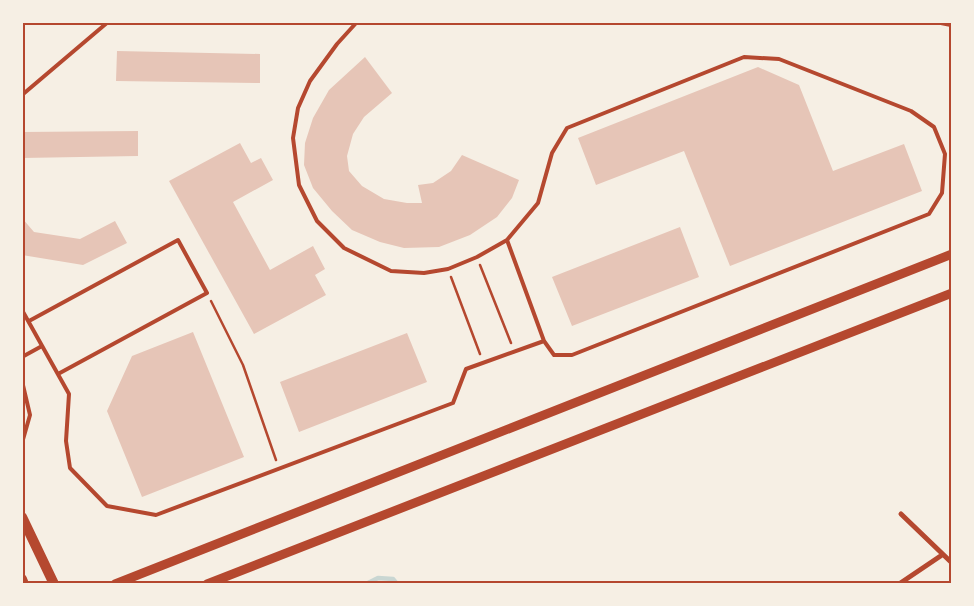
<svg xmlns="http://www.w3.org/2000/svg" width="974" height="606" font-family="Montserrat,sans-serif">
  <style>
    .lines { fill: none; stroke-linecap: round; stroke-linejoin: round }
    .stream { stroke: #c9d6d2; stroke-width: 4.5 }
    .building { fill: #e6c5b7 }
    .path { stroke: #b5482f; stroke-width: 2.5 }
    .service { stroke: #b5482f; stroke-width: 4 }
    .minor { stroke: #b5482f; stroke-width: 5 }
    .tertiary { stroke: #b5482f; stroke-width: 9 }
    .secondary { stroke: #b5482f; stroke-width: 10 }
    .neatline { fill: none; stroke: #b5482f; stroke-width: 2 }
  </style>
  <rect width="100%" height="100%" fill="#f6efe4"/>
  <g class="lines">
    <path class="stream" d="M 366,584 L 378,578 L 393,579 L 397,584"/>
  </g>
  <path class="building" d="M 117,51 L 260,54 L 260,83 L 116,81 Z
    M 365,57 L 392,93 L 364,117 L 353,134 L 347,156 L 349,171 L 362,186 L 384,199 L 407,203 L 422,203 L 418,185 L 433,183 L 451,171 L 462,155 L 519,180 L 512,198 L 497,217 L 470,235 L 439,247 L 404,248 L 380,242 L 352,230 L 332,211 L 313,188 L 304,165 L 305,143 L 313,118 L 329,90 Z
    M 758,67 L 799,85 L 833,171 L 904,144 L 922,191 L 730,266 L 684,151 L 596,185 L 578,138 Z
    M 138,131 L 138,156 L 22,158 L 22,132 Z
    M 240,143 L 251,163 L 261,158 L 273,180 L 233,202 L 270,270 L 313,246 L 325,269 L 315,275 L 326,295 L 254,334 L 169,181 Z
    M 22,218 L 34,232 L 80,239 L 115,221 L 127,243 L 83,265 L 22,255 Z
    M 680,227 L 699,277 L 572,326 L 552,277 Z
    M 193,332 L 244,457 L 142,497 L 107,411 L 132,356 Z
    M 407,333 L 427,382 L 299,432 L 280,382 Z"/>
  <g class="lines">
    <path class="path" d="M 932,22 L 952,26
      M 480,265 L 511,343
      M 451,277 L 480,354
      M 211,301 L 243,365 L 276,460"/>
    <path class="service" d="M 22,95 L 108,22
      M 507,240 L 544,341
      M 22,310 L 69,394 L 66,441 L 70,468 L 107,506 L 156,515 L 453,403 L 466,369 L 544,341 L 554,355 L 572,355 L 929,214 L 942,193 L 945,154 L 934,127 L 911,111 L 779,59 L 744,57 L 567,128 L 552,153 L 538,203 L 507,240 L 477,257 L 448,269 L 424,273 L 391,271 L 344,248 L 317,221 L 299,185 L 293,138 L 298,108 L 310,81 L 337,44 L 357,22
      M 29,321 L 178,240 L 207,293 L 58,374
      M 22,357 L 42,346
      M 22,381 L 30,415 L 22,443"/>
    <path class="minor" d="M 901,514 L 952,563
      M 899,584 L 942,555"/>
    <path class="tertiary" d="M 115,584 L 952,254
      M 207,584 L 952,293"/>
    <path class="secondary" d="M 22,517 L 54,584
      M 22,579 L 24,584"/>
  </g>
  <rect width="974" height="606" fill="none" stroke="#f6efe4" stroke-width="48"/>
  <rect x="24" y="24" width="926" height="558" class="neatline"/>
</svg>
